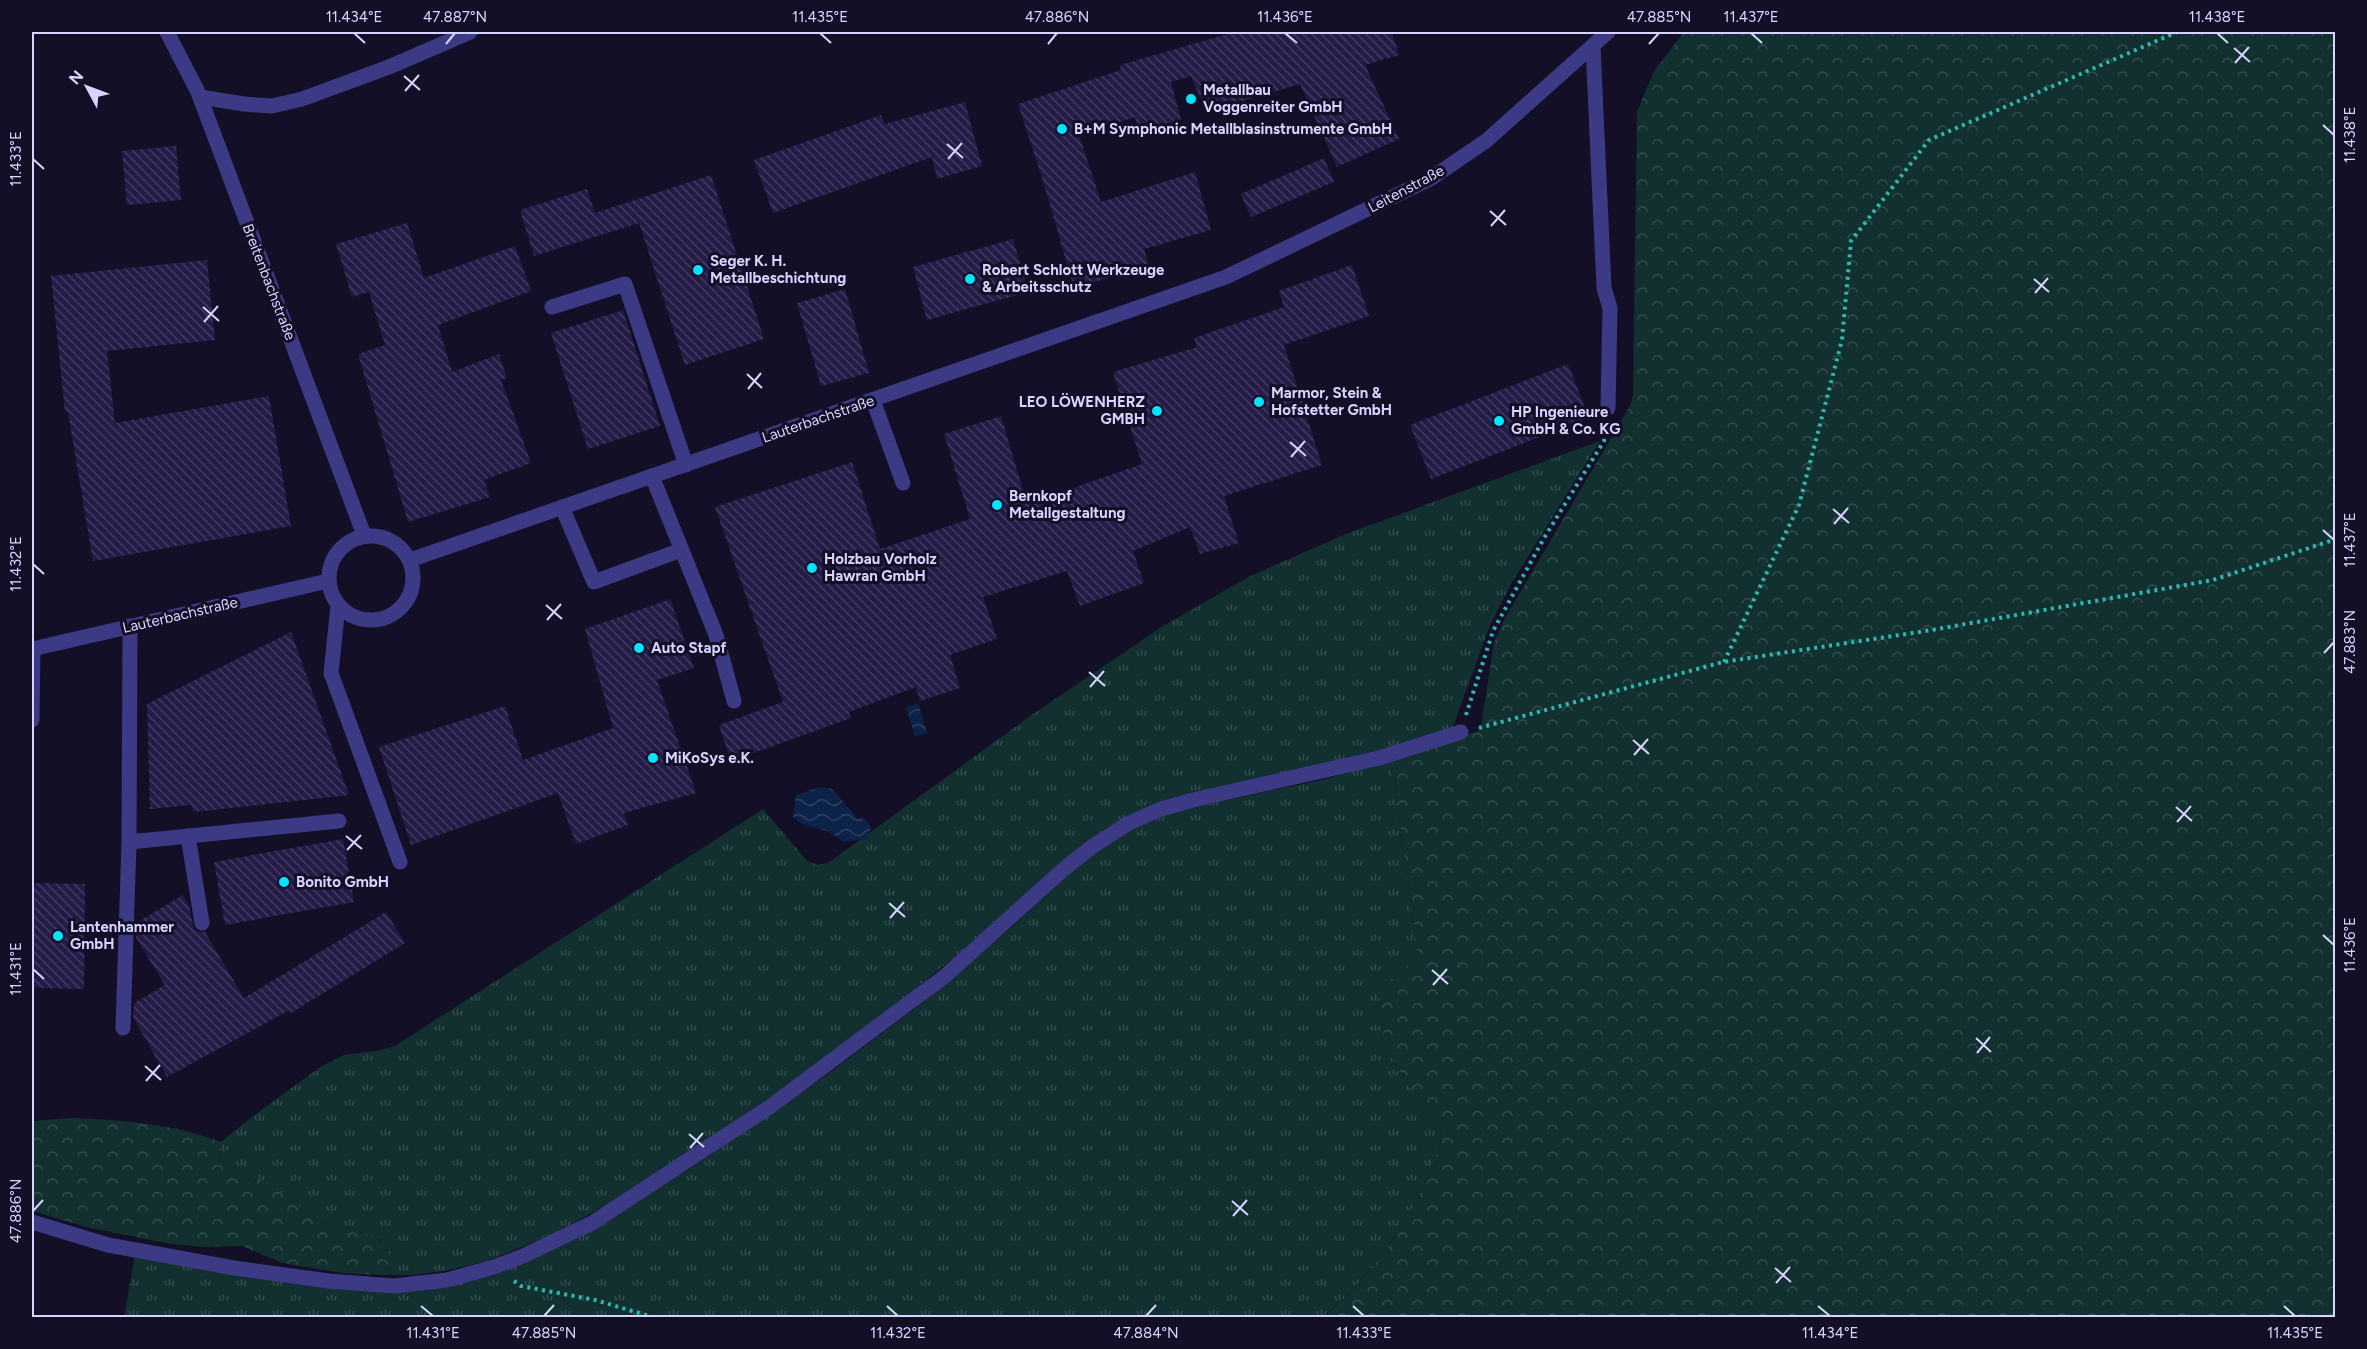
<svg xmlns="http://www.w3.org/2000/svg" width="2367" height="1349" font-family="Figtree,sans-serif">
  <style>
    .grass { fill: url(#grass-tufts) }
    .forest { fill: url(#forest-crowns) }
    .water { fill: url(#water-waves) }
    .building { fill: url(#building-back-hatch) }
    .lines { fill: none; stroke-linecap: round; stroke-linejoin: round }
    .path { stroke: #2fb8b0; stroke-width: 4; stroke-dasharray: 3 4.5; stroke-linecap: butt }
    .service { stroke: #3d3a85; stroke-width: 15 }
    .minor { stroke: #3d3a85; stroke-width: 15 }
    .ticks { fill: none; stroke: #d9d4ff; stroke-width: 2 }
    .poi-dot { fill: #00e5ff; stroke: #130f26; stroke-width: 2 }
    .labels { text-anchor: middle; stroke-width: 6; stroke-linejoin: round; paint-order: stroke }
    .poi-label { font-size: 15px; font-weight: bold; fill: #d9d4ff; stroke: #130f26; text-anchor: start }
    .street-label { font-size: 15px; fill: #d9d4ff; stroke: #130f26 }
    .neatline { fill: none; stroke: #d9d4ff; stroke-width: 2 }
    .ticks-label { font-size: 15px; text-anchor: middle; fill: #d9d4ff }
  </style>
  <defs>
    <pattern id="grass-tufts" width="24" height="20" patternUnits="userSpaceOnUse" patternTransform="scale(1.5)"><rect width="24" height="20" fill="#12302f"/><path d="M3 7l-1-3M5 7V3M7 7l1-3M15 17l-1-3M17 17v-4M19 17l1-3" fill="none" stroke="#344d4e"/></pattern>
    <pattern id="forest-crowns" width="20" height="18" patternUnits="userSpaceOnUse" patternTransform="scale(1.5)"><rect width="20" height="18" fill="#12302f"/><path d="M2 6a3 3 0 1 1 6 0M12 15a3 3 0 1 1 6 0" fill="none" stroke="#344d4e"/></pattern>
    <pattern id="water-waves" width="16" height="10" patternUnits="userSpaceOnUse" patternTransform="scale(1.5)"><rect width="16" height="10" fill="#0c2248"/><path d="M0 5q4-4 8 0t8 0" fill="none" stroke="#2f4163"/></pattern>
    <pattern id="building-back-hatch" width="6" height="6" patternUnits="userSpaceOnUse" patternTransform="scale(1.5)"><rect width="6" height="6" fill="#241b47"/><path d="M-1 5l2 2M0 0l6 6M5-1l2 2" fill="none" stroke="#433b63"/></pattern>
  </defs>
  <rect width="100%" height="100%" fill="#130f26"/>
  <path class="grass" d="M 1600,441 L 1511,584 L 1490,625 L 1453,727 L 1414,742 L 1128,818 L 876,1020 L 796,1080 L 622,1196 L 556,1233 L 485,1262 L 444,1271 L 412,1275 L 387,1275 L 389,1248 L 381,1240 L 329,1226 L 302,1209 L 268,1183 L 223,1161 L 219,1155 L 221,1142 L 248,1120 L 320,1067 L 344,1055 L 377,1051 L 395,1046 L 763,809 L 807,861 L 818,865 L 828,863 L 1033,714 L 1163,626 L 1250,576 L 1346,534 Z
    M 1391,759 L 1418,955 L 1414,963 L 1378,989 L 1391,1061 L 1439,1124 C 1445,1140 1437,1153 1431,1168 C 1409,1225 1370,1278 1323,1317 L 124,1318 L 135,1254 L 252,1275 L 451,1283 L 495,1275 L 527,1262 L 688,1170 L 828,1074 L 921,1004 L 1013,926 L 1070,873 L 1106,845 L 1133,829 L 1176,811 L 1326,779 Z"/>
  <path class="forest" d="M 1684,32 L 2335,32 L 2335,1317 L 1323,1318 C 1370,1278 1409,1225 1431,1168 C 1437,1153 1445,1140 1439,1124 L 1391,1061 L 1384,1036 L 1378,989 L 1414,963 L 1418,955 L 1391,759 L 1478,731 L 1481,727 L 1494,642 L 1505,618 L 1630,406 L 1633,395 L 1637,112 L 1654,71 Z
    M 72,1118 C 122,1120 174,1124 221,1142 L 219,1155 L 223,1161 L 268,1183 L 302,1209 L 329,1226 L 370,1236 L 386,1243 L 389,1248 L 387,1275 L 341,1273 L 282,1263 L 242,1246 L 203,1247 L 171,1244 L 86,1227 L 32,1211 L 32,1121 Z"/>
  <path class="water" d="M 918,703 L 927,733 L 915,736 L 906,707 Z
    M 821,787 L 832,789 L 857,818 L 866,819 L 871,828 L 866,839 L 843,842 C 824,823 808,832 793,817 L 796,795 Z"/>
  <path class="building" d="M 1235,32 L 1392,32 L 1399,55 L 1365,65 L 1399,139 L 1337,167 L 1300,84 L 1206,112 L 1191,76 L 1171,82 L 1181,120 L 1139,132 L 1135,117 L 1079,135 L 1101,202 L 1195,172 L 1211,230 L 1144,249 L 1149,266 L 1074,288 L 1044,184 L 1018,104 L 1121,70 L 1120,65 Z
    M 965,102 L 982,166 L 937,179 L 932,157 L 773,213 L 754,160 L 881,115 L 885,124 Z
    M 176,146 L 181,200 L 127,205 L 122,151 Z
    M 1324,158 L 1334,182 L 1251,217 L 1241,194 Z
    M 711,175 L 764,339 L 685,365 L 639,223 L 534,256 L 520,210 L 587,189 L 595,213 Z
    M 407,223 L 424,278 L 515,246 L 531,291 L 438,325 L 452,372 L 499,354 L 507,378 L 501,380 L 531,463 L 484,480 L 490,497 L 408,522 L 358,354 L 385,345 L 369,292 L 352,297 L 336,244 Z
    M 1013,239 L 1028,292 L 927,320 L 913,267 Z
    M 207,260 L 215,340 L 107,351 L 115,423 L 269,396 L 291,526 L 93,561 L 68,412 L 65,412 L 51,276 Z
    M 1352,265 L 1369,316 L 1284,345 L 1322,465 L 1224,496 L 1239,543 L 1200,554 L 1190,527 L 1133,551 L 1144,583 L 1080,606 L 1067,571 L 983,597 L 997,639 L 950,655 L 960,688 L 920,701 L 916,687 L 849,712 L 851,718 L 731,761 L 719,725 L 783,702 L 715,507 L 852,462 L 880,549 L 970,519 L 944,434 L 1001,416 L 1027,504 L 1142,464 L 1113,372 L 1197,347 L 1194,338 L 1284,307 L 1279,291 Z
    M 845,289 L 869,373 L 821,386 L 797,303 Z
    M 623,310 L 660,426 L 588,449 L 551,333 Z
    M 1568,364 L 1589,418 L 1431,479 L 1410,425 Z
    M 670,599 L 694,668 L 657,680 L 696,793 L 624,813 L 628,825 L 576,844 L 558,793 L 411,845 L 379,747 L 505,706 L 523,760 L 613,728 L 585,629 Z
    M 291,632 L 349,795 L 194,812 L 190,805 L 150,809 L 147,704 Z
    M 343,839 L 354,902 L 225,925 L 214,862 Z
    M 32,883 L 85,884 L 84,989 L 32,988 Z
    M 183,895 L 189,906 L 194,929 L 199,932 L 205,932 L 244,998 L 386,912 L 405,943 L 291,1013 L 290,1010 L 167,1077 L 133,1017 L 134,1003 L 165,985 L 136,938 L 136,923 Z"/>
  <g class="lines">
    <path class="path" d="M 1724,662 L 1799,505 L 1842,340 L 1851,241 L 1929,140 L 2177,32
      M 1466,715 L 1493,631 L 1544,538 L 1604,441 L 1607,427
      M 1479,728 L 1723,662 L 1932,630 L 2213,580 L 2336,539
      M 514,1281 L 521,1286 L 595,1300 L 656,1318"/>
    <path class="service" d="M 1593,46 L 1604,288 L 1610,308 L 1608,408
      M 200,97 L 244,104 L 272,106 L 302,99 L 389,67 L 470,32
      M 552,307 L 625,284 L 686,465
      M 873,400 L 903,483
      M 652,476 L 716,635 L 734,701
      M 562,507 L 594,582 L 681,550
      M 338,606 L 331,673 L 400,862
      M 130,626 L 129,842 L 339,821
      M 32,720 L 33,649
      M 188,836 L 202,923
      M 123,1028 L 129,842
      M 32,1222 L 108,1245 L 234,1268 L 329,1281 L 394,1286 L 447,1280 L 494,1267 L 523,1256 L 592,1223 L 771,1106 L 945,976 L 1065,868 L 1093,846 L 1129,823 L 1161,809 L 1193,800 L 1379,758 L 1461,732"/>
    <path class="minor" d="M 167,32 L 198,92 L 364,535
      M329 578a42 42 0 1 1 84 0a42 42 0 1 1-84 0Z
      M 410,560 L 1226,277 L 1430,179 L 1486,141 L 1608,32
      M 32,649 L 328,581"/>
  </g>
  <path class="ticks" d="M 354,33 L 365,43M 820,33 L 831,43M 1285,33 L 1297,43M 1751,33 L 1762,43M 2217,33 L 2228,43M 446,44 L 455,33M 1048,44 L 1057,33M 1649,44 L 1659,33M 2234,48 L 2250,62M 2235,63 L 2249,47M 404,76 L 420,90M 405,91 L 419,75M 2323,125 L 2334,135M 947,144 L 963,158M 33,159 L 44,169M 948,159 L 962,143M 1490,211 L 1506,225M 1491,226 L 1505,210M 2034,279 L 2049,292M 2035,293 L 2048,278M 203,307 L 219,321M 204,322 L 218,306M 747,374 L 762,388M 748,389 L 761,373M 1290,442 L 1306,456M 1291,457 L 1305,441M 1833,509 L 1849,523M 1834,524 L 1848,508M 2323,530 L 2334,540M 33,564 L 44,574M 546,605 L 562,619M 547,620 L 561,604M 2324,653 L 2334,642M 1089,672 L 1105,686M 1090,687 L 1104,671M 1633,740 L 1649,754M 1634,755 L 1648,739M 2176,807 L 2192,821M 2177,822 L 2191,806M 346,836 L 362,849M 347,850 L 361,835M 889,903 L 905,917M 890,918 L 904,902M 2323,935 L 2334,945M 33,969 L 44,979M 1432,970 L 1448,984M 1433,985 L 1447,969M 1976,1038 L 1991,1052M 1977,1053 L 1990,1037M 145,1066 L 161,1080M 146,1081 L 160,1065M 689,1134 L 704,1147M 690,1148 L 703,1133M 1232,1201 L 1248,1215M 33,1211 L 43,1200M 1233,1216 L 1247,1200M 1775,1268 L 1791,1282M 1776,1283 L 1790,1267M 421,1306 L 433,1316M 887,1306 L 898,1316M 1353,1306 L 1364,1316M 1818,1306 L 1830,1316M 2284,1306 L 2295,1316M 544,1316 L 554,1305M 1146,1316 L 1156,1305"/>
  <g class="poi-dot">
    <circle cx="1191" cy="99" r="6"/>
    <circle cx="1062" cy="129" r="6"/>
    <circle cx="698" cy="270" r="6"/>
    <circle cx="970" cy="279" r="6"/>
    <circle cx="1259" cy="402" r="6"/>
    <circle cx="1157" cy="411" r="6"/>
    <circle cx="1499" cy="421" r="6"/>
    <circle cx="997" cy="505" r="6"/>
    <circle cx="812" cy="568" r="6"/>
    <circle cx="639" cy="648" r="6"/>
    <circle cx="653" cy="758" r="6"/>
    <circle cx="284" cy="882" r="6"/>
    <circle cx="58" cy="936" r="6"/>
  </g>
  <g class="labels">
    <g class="poi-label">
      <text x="1203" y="95">Metallbau<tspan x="1203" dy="17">Voggenreiter GmbH</tspan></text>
      <text x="1074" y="134">B+M Symphonic Metallblasinstrumente GmbH</text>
      <text x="710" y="266">Seger K. H.<tspan x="710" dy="17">Metallbeschichtung</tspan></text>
      <text x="982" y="275">Robert Schlott Werkzeuge<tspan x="982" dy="17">&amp; Arbeitsschutz</tspan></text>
      <text x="1271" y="398">Marmor, Stein &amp;<tspan x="1271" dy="17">Hofstetter GmbH</tspan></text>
      <text x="1145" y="407" text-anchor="end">LEO LÖWENHERZ<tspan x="1145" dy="17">GMBH</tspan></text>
      <text x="1511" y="417">HP Ingenieure<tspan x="1511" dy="17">GmbH &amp; Co. KG</tspan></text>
      <text x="1009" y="501">Bernkopf<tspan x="1009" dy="17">Metallgestaltung</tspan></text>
      <text x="824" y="564">Holzbau Vorholz<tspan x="824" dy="17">Hawran GmbH</tspan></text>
      <text x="651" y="653">Auto Stapf</text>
      <text x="665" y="763">MiKoSys e.K.</text>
      <text x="296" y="887">Bonito GmbH</text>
      <text x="70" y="932">Lantenhammer<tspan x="70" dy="17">GmbH</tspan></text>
    </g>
    <g class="street-label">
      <text transform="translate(1406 189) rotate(-28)" y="5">Leitenstraße</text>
      <text transform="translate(269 282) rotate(69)" y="5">Breitenbachstraße</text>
      <text transform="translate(818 419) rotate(-19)" y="5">Lauterbachstraße</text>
      <text transform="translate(180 615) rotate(-13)" y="5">Lauterbachstraße</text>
    </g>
  </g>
  <rect width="2367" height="1349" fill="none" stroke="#130f26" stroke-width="66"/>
  <g transform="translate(87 87) rotate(311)" stroke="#130f26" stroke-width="4.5" paint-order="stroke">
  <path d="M0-4.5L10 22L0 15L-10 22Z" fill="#d9d4ff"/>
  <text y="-9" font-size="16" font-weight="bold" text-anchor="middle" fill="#d9d4ff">N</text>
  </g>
  <rect x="33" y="33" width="2301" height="1283" class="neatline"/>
  <g class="ticks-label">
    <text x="354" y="22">11.434°E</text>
    <text x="455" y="22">47.887°N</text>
    <text x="820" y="22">11.435°E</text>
    <text x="1057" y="22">47.886°N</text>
    <text x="1285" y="22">11.436°E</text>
    <text x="1659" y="22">47.885°N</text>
    <text x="1751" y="22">11.437°E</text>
    <text x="2217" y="22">11.438°E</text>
    <text transform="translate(2350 135) rotate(-90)" y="5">11.438°E</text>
    <text transform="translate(16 159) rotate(-90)" y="5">11.433°E</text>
    <text transform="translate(2350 540) rotate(-90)" y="5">11.437°E</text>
    <text transform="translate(16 564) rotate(-90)" y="5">11.432°E</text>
    <text transform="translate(2350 642) rotate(-90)" y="5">47.883°N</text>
    <text transform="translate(2350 945) rotate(-90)" y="5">11.436°E</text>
    <text transform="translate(16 969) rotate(-90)" y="5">11.431°E</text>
    <text transform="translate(16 1211) rotate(-90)" y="5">47.886°N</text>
    <text x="433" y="1338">11.431°E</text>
    <text x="544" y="1338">47.885°N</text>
    <text x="898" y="1338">11.432°E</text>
    <text x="1146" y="1338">47.884°N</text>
    <text x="1364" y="1338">11.433°E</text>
    <text x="1830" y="1338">11.434°E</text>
    <text x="2295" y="1338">11.435°E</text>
  </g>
</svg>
